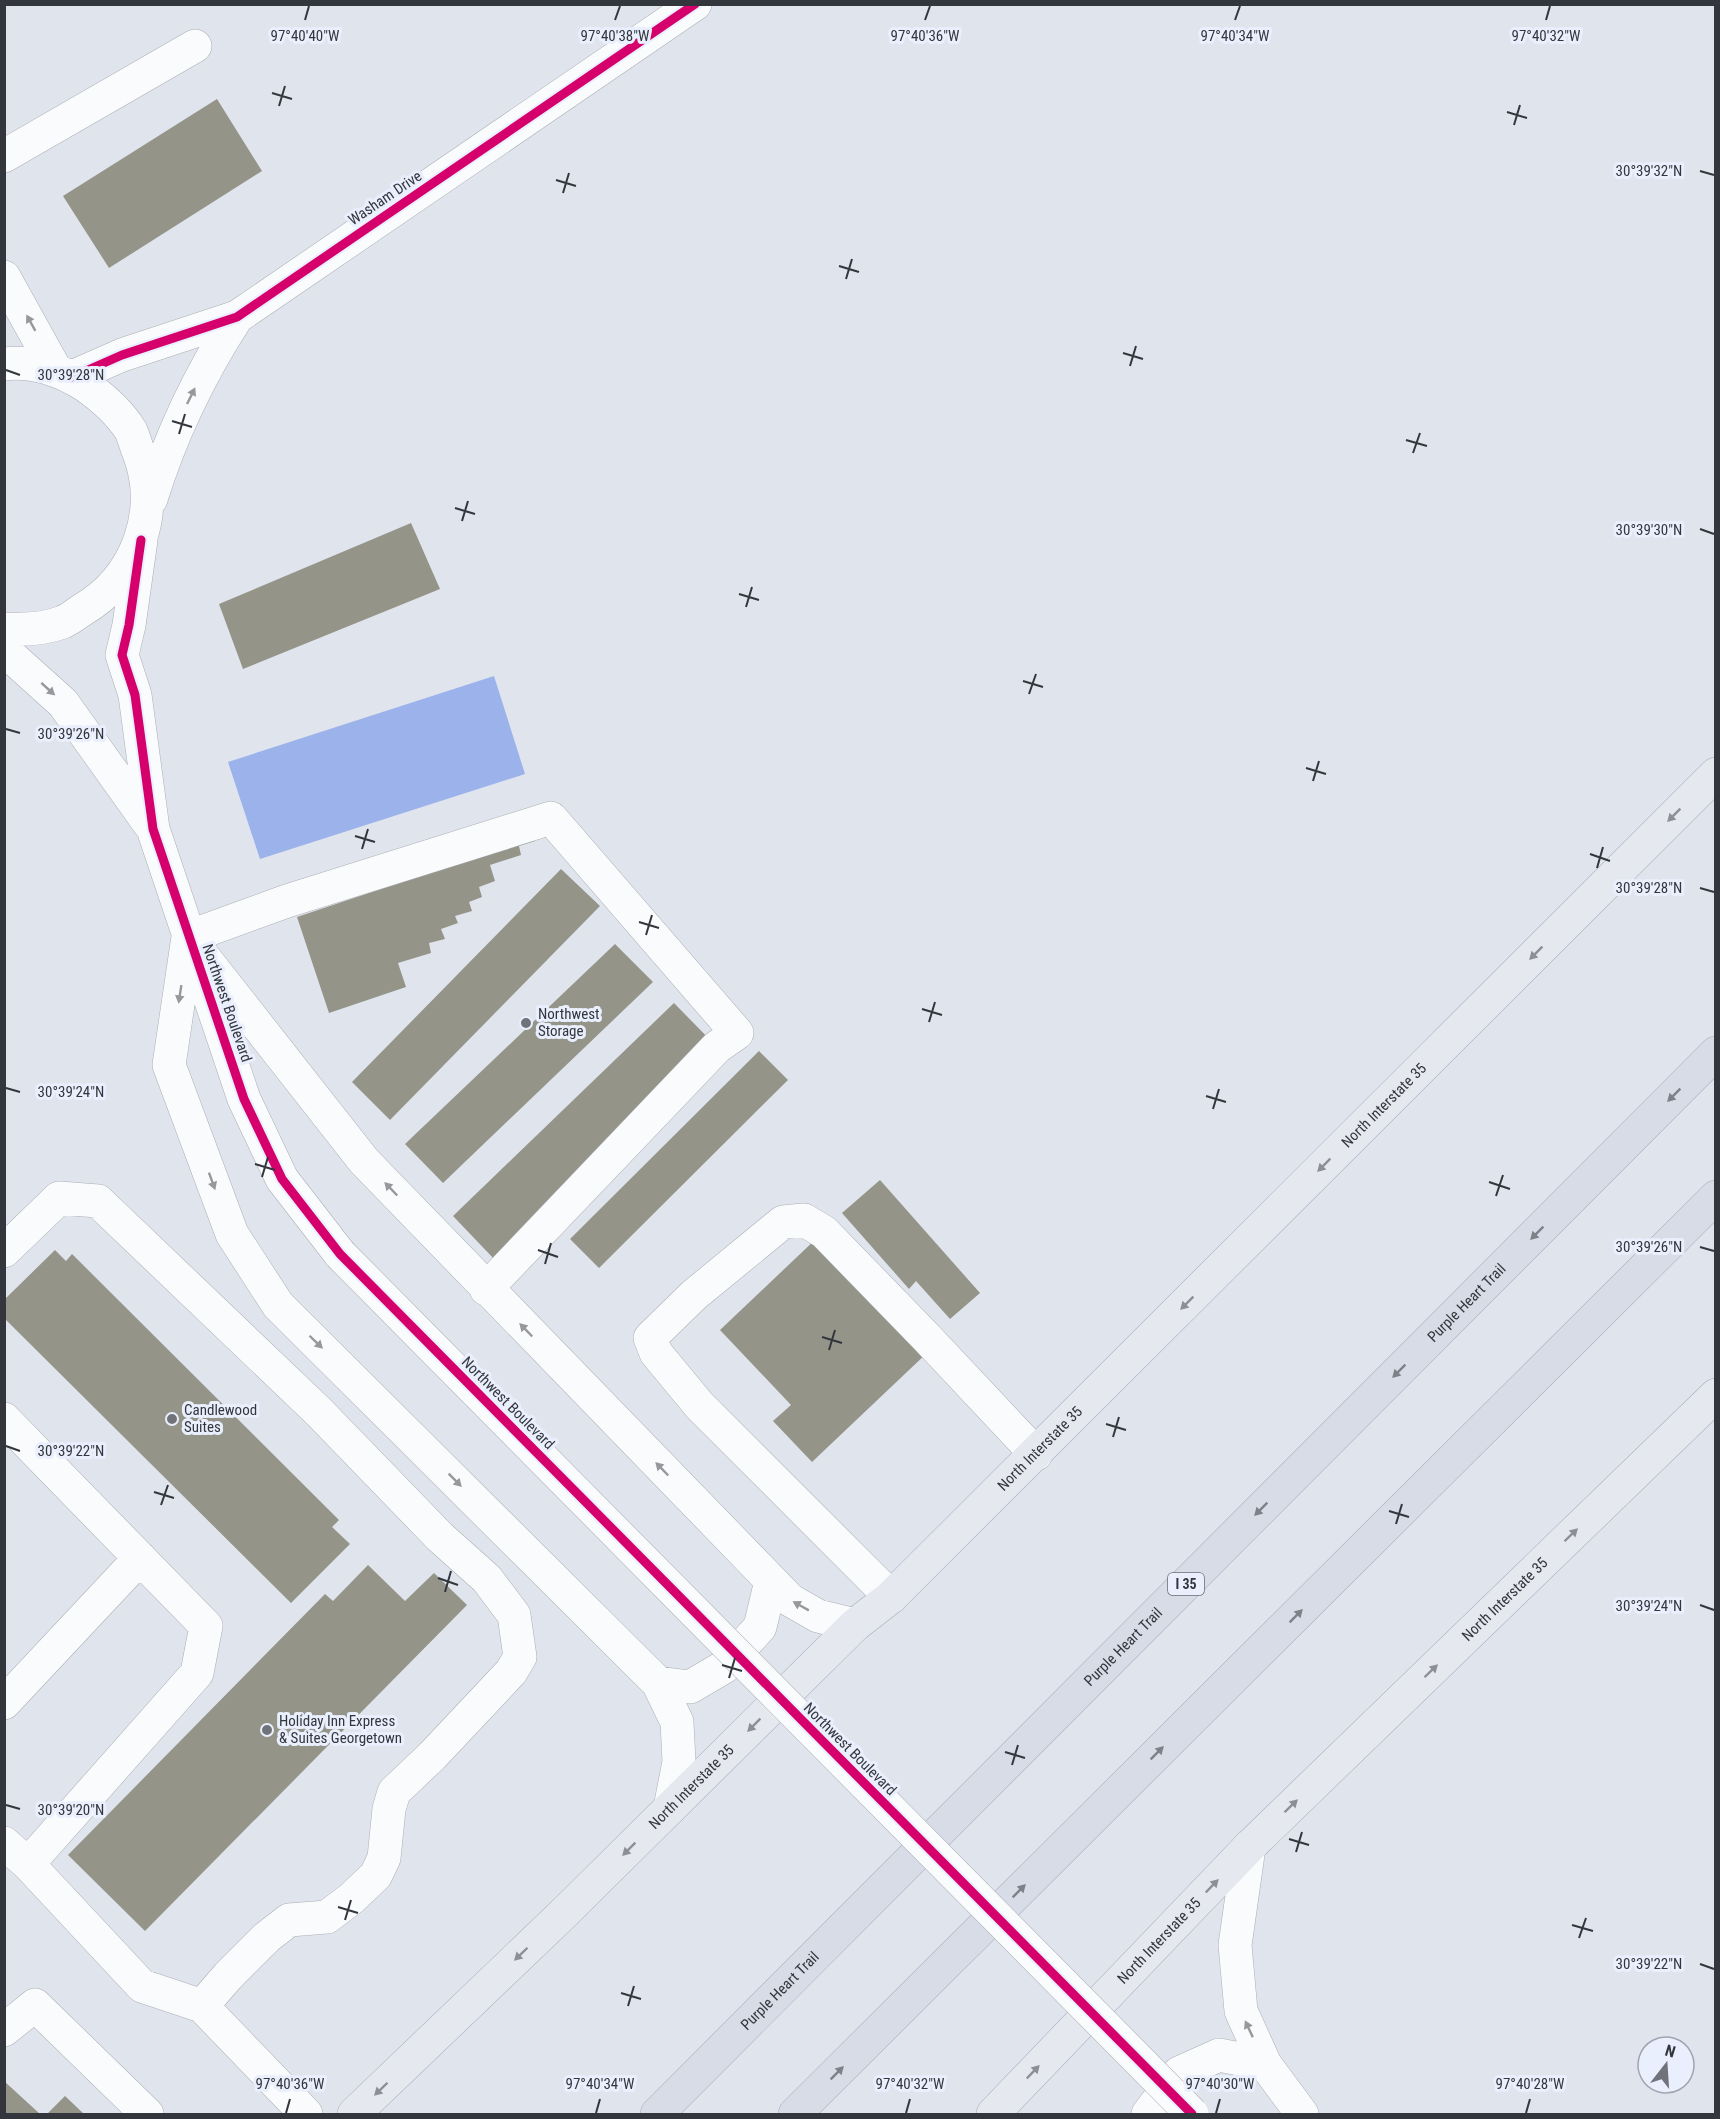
<svg xmlns="http://www.w3.org/2000/svg" width="1720" height="2119" font-family="'Roboto Condensed',sans-serif">
  <style>
    .water { fill: #9cb2ea }
    .building { fill: #949489 }
    .lines { fill: none; stroke-linecap: round; stroke-linejoin: round }
    .minor-casing { stroke: #abafb5; stroke-width: 34 }
    .major-casing { stroke: #a5abb9; stroke-width: 34 }
    .highway-casing { stroke: #a5abb9; stroke-width: 34 }
    .minor { stroke: #fafbfc; stroke-width: 33 }
    .major { stroke: #e5e8ef; stroke-width: 33 }
    .highway { stroke: #d7dce6; stroke-width: 33 }
    .minor-bridge-casing { stroke: #abafb5; stroke-width: 34; stroke-linecap: butt }
    .minor-bridge { stroke: #fafbfc; stroke-width: 33 }
    .cycleway-casing { stroke: #e9effd; stroke-width: 13 }
    .cycleway { stroke: #d6006c; stroke-width: 9 }
    .oneway { fill: #96989c }
    .oneway2 { fill: #8c8f96 }
    .oneway3 { fill: #7d8188 }
    .ticks { fill: none; stroke: #33363c; stroke-width: 2 }
    .poi-dot { fill: #70737a; stroke: #e9effd; stroke-width: 2 }
    .labels { text-anchor: middle; stroke-width: 6; stroke-linejoin: round; paint-order: stroke }
    .shield { fill: #e9effd; stroke: #6a6e76; stroke-width: 1.5 }
    .shield-label { font-size: 14px; font-weight: bold; fill: #33363c }
    .street-label { font-size: 15px; fill: #33363c; stroke: #e9effd }
    .poi-label { font-size: 15px; fill: #33363c; stroke: #e9effd; text-anchor: start }
    .ticks-label { font-size: 15px; text-anchor: middle; fill: #33363c; stroke: #e9effd; stroke-width: 6; stroke-linejoin: round; paint-order: stroke }
  </style>
  <rect width="100%" height="100%" fill="#e0e4ed"/>
  <path class="water" d="M 494,676 L 525,774 L 260,859 L 228,762 Z"/>
  <path class="building" d="M 217,99 L 262,171 L 109,268 L 63,196 Z
    M 411,523 L 440,589 L 243,669 L 219,604 Z
    M 534,838 L 535,841 L 519,846 L 521,855 L 490,865 L 495,881 L 479,887 L 482,897 L 469,902 L 472,911 L 455,916 L 458,923 L 441,929 L 445,939 L 429,943 L 431,953 L 398,963 L 406,987 L 329,1013 L 297,917 Z
    M 561,869 L 600,906 L 390,1120 L 352,1082 Z
    M 615,944 L 653,982 L 443,1183 L 405,1144 Z
    M 674,1003 L 717,1047 L 495,1260 L 453,1216 Z
    M 759,1051 L 788,1080 L 599,1268 L 570,1239 Z
    M 880,1180 L 980,1293 L 950,1319 L 916,1281 L 909,1289 L 842,1213 Z
    M 818,1237 L 928,1352 L 812,1462 L 773,1421 L 791,1405 L 720,1330 Z
    M 55,1250 L 66,1261 L 72,1254 L 339,1520 L 332,1527 L 350,1544 L 291,1603 L 4,1318 L 4,1300 Z
    M 368,1565 L 405,1601 L 434,1573 L 467,1605 L 145,1931 L 68,1855 L 325,1594 L 333,1601 Z
    M 4,2081 L 40,2114 L 4,2114 Z
    M 65,2096 L 84,2114 L 47,2114 Z"/>
  <g class="lines">
    <g class="minor-casing">
      <path id="minor" d="M 4,156 L 195,46
        M 4,277 L 55,369
        M 4,364 C 33,360 63,371 86,386 C 103,398 120,413 131,431 C 134,438 136,446 139,453 C 161,512 137,578 82,610 C 76,614 70,619 63,622 C 45,629 23,630 4,629
        M 72,377 L 122,355 L 237,317 L 695,4
        M 151,499 C 171,434 200,374 237,317
        M 141,540 L 129,625 L 122,655 L 135,695 L 153,829 L 244,1099 L 282,1179 L 340,1254
        M 4,650 L 63,703 L 150,825
        M 188,937 L 169,1065 L 232,1234 L 278,1305 L 658,1683 L 677,1722 L 679,1762 L 670,1808
        M 188,937 L 287,901 L 551,818 L 737,1033 L 717,1047 L 486,1289
        M 188,937 L 364,1161 L 790,1600 L 818,1616 L 855,1625
        M 4,1251 L 59,1198 L 98,1201 L 319,1412 L 440,1537 L 487,1579 L 514,1615 L 520,1657 L 511,1672 L 432,1756 L 394,1792 L 389,1809 L 384,1858 L 376,1875 L 352,1898 L 327,1917 L 289,1920 L 267,1937 L 228,1976 L 202,2006
        M 4,1419 L 206,1626 L 197,1673 L 28,1864
        M 891,1597 L 699,1405 L 656,1353 L 650,1338 L 694,1295 L 783,1222 L 804,1220 L 824,1232 L 926,1337 L 1036,1454
        M 658,1683 L 690,1687 L 724,1667 L 760,1627 L 771,1581
        M 4,1703 L 140,1558
        M 4,1843 L 28,1864 L 142,1986 L 202,2006 L 306,2114
        M 1249,1847 L 1235,1945 L 1241,2011 L 1265,2064 L 1302,2114
        M 4,2030 L 35,2005 L 147,2114
        M 1148,2114 L 1179,2073 L 1219,2055 L 1265,2064"/>
    </g>
    <g class="major-casing">
      <g id="major">
        <path id="s1" d="M 354,2114 L 564,1913 L 855,1625 L 891,1597 L 1716,774"/>
        <path id="s2" d="M 993,2114 L 1249,1847 L 1716,1395"/>
      </g>
    </g>
    <g class="highway-casing">
      <g id="highway">
        <path id="s3" d="M 657,2114 L 1716,1053"/>
        <path d="M 795,2114 L 1716,1197"/>
      </g>
    </g>
    <use href="#minor" class="minor"/>
    <use href="#major" class="major"/>
    <use href="#highway" class="highway"/>
    <g class="minor-bridge-casing">
      <path id="minor-bridge" d="M 340,1254 L 1192,2114"/>
    </g>
    <use href="#minor-bridge" class="minor-bridge"/>
    <g class="cycleway-casing">
      <path id="cycleway" d="M 72,377 L 122,355 L 237,317 L 695,4
        M 141,540 L 129,625 L 122,655 L 135,695 L 153,829 L 244,1099 L 282,1179 L 340,1254 L 1192,2114"/>
    </g>
    <use href="#cycleway" class="cycleway"/>
  </g>
  <defs><path id="oneway-solid" d="M-6-.8H1V-3.2L6.5 0L1 3.2V.8H-6Z" transform="scale(1.5)"/></defs>
  <g class="oneway">
    <use href="#oneway-solid" transform="translate(31 323) rotate(-119)"/>
    <use href="#oneway-solid" transform="translate(191 396) rotate(-64)"/>
    <use href="#oneway-solid" transform="translate(48 689) rotate(42)"/>
    <use href="#oneway-solid" transform="translate(180 994) rotate(99)"/>
    <use href="#oneway-solid" transform="translate(212 1181) rotate(70)"/>
    <use href="#oneway-solid" transform="translate(391 1189) rotate(-134)"/>
    <use href="#oneway-solid" transform="translate(526 1330) rotate(-134)"/>
    <use href="#oneway-solid" transform="translate(316 1342) rotate(44)"/>
    <use href="#oneway-solid" transform="translate(662 1469) rotate(-134)"/>
    <use href="#oneway-solid" transform="translate(455 1480) rotate(45)"/>
    <use href="#oneway-solid" transform="translate(801 1606) rotate(-151)"/>
    <use href="#oneway-solid" transform="translate(1249 2029) rotate(-115)"/>
  </g>
  <g class="oneway2">
    <use href="#oneway-solid" transform="translate(1674 815) rotate(135)"/>
    <use href="#oneway-solid" transform="translate(1536 953) rotate(135)"/>
    <use href="#oneway-solid" transform="translate(1324 1165) rotate(135)"/>
    <use href="#oneway-solid" transform="translate(1187 1303) rotate(135)"/>
    <use href="#oneway-solid" transform="translate(1571 1535) rotate(-44)"/>
    <use href="#oneway-solid" transform="translate(1431 1671) rotate(-44)"/>
    <use href="#oneway-solid" transform="translate(754 1725) rotate(135)"/>
    <use href="#oneway-solid" transform="translate(1291 1806) rotate(-44)"/>
    <use href="#oneway-solid" transform="translate(629 1849) rotate(135)"/>
    <use href="#oneway-solid" transform="translate(1212 1886) rotate(-46)"/>
    <use href="#oneway-solid" transform="translate(521 1954) rotate(136)"/>
    <use href="#oneway-solid" transform="translate(1033 2072) rotate(-46)"/>
    <use href="#oneway-solid" transform="translate(381 2089) rotate(136)"/>
  </g>
  <g class="oneway3">
    <use href="#oneway-solid" transform="translate(1674 1095) rotate(135)"/>
    <use href="#oneway-solid" transform="translate(1537 1233) rotate(135)"/>
    <use href="#oneway-solid" transform="translate(1399 1371) rotate(135)"/>
    <use href="#oneway-solid" transform="translate(1261 1509) rotate(135)"/>
    <use href="#oneway-solid" transform="translate(1296 1616) rotate(-45)"/>
    <use href="#oneway-solid" transform="translate(1157 1753) rotate(-45)"/>
    <use href="#oneway-solid" transform="translate(1019 1891) rotate(-45)"/>
    <use href="#oneway-solid" transform="translate(837 2073) rotate(-45)"/>
  </g>
  <path class="ticks" d="M 305,20 L 309,6M 615,20 L 620,6M 925,20 L 930,6M 1235,20 L 1240,6M 1546,20 L 1550,6M 272,93 L 292,99M 279,106 L 285,86M 1507,112 L 1527,118M 1514,125 L 1520,105M 1700,171 L 1714,175M 556,180 L 576,186M 563,193 L 569,173M 839,266 L 859,272M 846,279 L 852,259M 1123,353 L 1143,359M 1130,366 L 1136,346M 6,370 L 20,375M 172,421 L 192,427M 179,434 L 185,414M 1406,440 L 1427,446M 1413,453 L 1420,433M 455,508 L 475,514M 462,521 L 468,501M 1700,529 L 1714,534M 739,594 L 759,600M 746,607 L 752,587M 1023,681 L 1043,687M 1029,694 L 1036,674M 6,729 L 20,733M 1306,768 L 1326,774M 1313,781 L 1319,761M 355,836 L 375,842M 362,849 L 368,829M 1590,854 L 1610,861M 1597,868 L 1603,847M 1700,888 L 1714,892M 639,922 L 659,928M 646,935 L 652,915M 922,1009 L 942,1015M 929,1022 L 935,1002M 6,1088 L 20,1092M 1206,1096 L 1226,1102M 1213,1109 L 1219,1089M 255,1164 L 275,1170M 262,1177 L 268,1157M 1489,1182 L 1510,1189M 1496,1196 L 1503,1175M 1700,1247 L 1714,1251M 538,1250 L 558,1257M 545,1264 L 551,1243M 822,1337 L 842,1343M 829,1350 L 835,1330M 1106,1424 L 1126,1430M 1113,1437 L 1119,1417M 6,1446 L 20,1451M 154,1492 L 174,1498M 161,1505 L 168,1485M 1389,1511 L 1409,1517M 1396,1524 L 1402,1504M 438,1578 L 458,1585M 445,1592 L 451,1571M 1700,1605 L 1714,1610M 722,1665 L 742,1671M 729,1678 L 735,1658M 1005,1752 L 1025,1758M 1012,1765 L 1018,1745M 6,1805 L 20,1809M 1289,1839 L 1309,1845M 1296,1852 L 1302,1832M 338,1907 L 358,1913M 345,1920 L 351,1900M 1572,1925 L 1593,1931M 1579,1938 L 1586,1918M 1700,1964 L 1714,1969M 621,1993 L 641,1999M 628,2006 L 634,1986M 286,2113 L 290,2099M 596,2113 L 600,2099M 906,2113 L 910,2099M 1216,2113 L 1220,2099M 1526,2113 L 1530,2099"/>
  <g class="poi-dot">
    <circle cx="526" cy="1023" r="6"/>
    <circle cx="172" cy="1419" r="6"/>
    <circle cx="267" cy="1730" r="6"/>
  </g>
  <g class="labels">
    <rect class="shield" x="1168" y="1573" width="36" height="22" rx="4.5"/>
    <g class="shield-label">
      <text x="1186" y="1589">I 35</text>
    </g>
    <g class="street-label">
      <text transform="translate(385 198) rotate(-34)" y="5">Washam Drive</text>
      <text transform="translate(227 1003) rotate(71)" y="5">Northwest Boulevard</text>
      <text dy="5" stroke="none"><textPath href="#s1" startOffset="1442">North Interstate 35</textPath></text>
      <text dy="5" stroke="none"><textPath href="#s3" startOffset="1146">Purple Heart Trail</textPath></text>
      <text transform="translate(508 1403) rotate(45)" y="5">Northwest Boulevard</text>
      <text dy="5" stroke="none"><textPath href="#s1" startOffset="956">North Interstate 35</textPath></text>
      <text dy="5" stroke="none"><textPath href="#s2" startOffset="726">North Interstate 35</textPath></text>
      <text dy="5" stroke="none"><textPath href="#s3" startOffset="660">Purple Heart Trail</textPath></text>
      <text transform="translate(850 1749) rotate(45)" y="5">Northwest Boulevard</text>
      <text dy="5" stroke="none"><textPath href="#s1" startOffset="470">North Interstate 35</textPath></text>
      <text dy="5" stroke="none"><textPath href="#s2" startOffset="240">North Interstate 35</textPath></text>
      <text dy="5" stroke="none"><textPath href="#s3" startOffset="174">Purple Heart Trail</textPath></text>
    </g>
    <g class="poi-label">
      <text x="538" y="1019">Northwest<tspan x="538" dy="17">Storage</tspan></text>
      <text x="184" y="1415">Candlewood<tspan x="184" dy="17">Suites</tspan></text>
      <text x="279" y="1726">Holiday Inn Express<tspan x="279" dy="17">&amp; Suites Georgetown</tspan></text>
    </g>
  </g>
  <g class="ticks-label">
    <text x="305" y="41">97°40'40"W</text>
    <text x="615" y="41">97°40'38"W</text>
    <text x="925" y="41">97°40'36"W</text>
    <text x="1235" y="41">97°40'34"W</text>
    <text x="1546" y="41">97°40'32"W</text>
    <text x="1649" y="176">30°39'32"N</text>
    <text x="71" y="380">30°39'28"N</text>
    <text x="1649" y="535">30°39'30"N</text>
    <text x="71" y="739">30°39'26"N</text>
    <text x="1649" y="893">30°39'28"N</text>
    <text x="71" y="1097">30°39'24"N</text>
    <text x="1649" y="1252">30°39'26"N</text>
    <text x="71" y="1456">30°39'22"N</text>
    <text x="1649" y="1611">30°39'24"N</text>
    <text x="71" y="1815">30°39'20"N</text>
    <text x="1649" y="1969">30°39'22"N</text>
    <text x="290" y="2089">97°40'36"W</text>
    <text x="600" y="2089">97°40'34"W</text>
    <text x="910" y="2089">97°40'32"W</text>
    <text x="1220" y="2089">97°40'30"W</text>
    <text x="1530" y="2089">97°40'28"W</text>
  </g>
  <rect width="1720" height="2119" fill="none" stroke="#33363c" stroke-width="12"/>
  <g transform="translate(1666 2065) rotate(17)"><circle r="28" fill="#e9effd" stroke="#a0a5b0" stroke-width="1.5"/>
  <path d="M0-4.5L10 22L0 15L-10 22Z" fill="#70737a"/>
  <text y="-9" font-size="16" font-weight="bold" text-anchor="middle" fill="#33363c">N</text>
  </g>
</svg>
